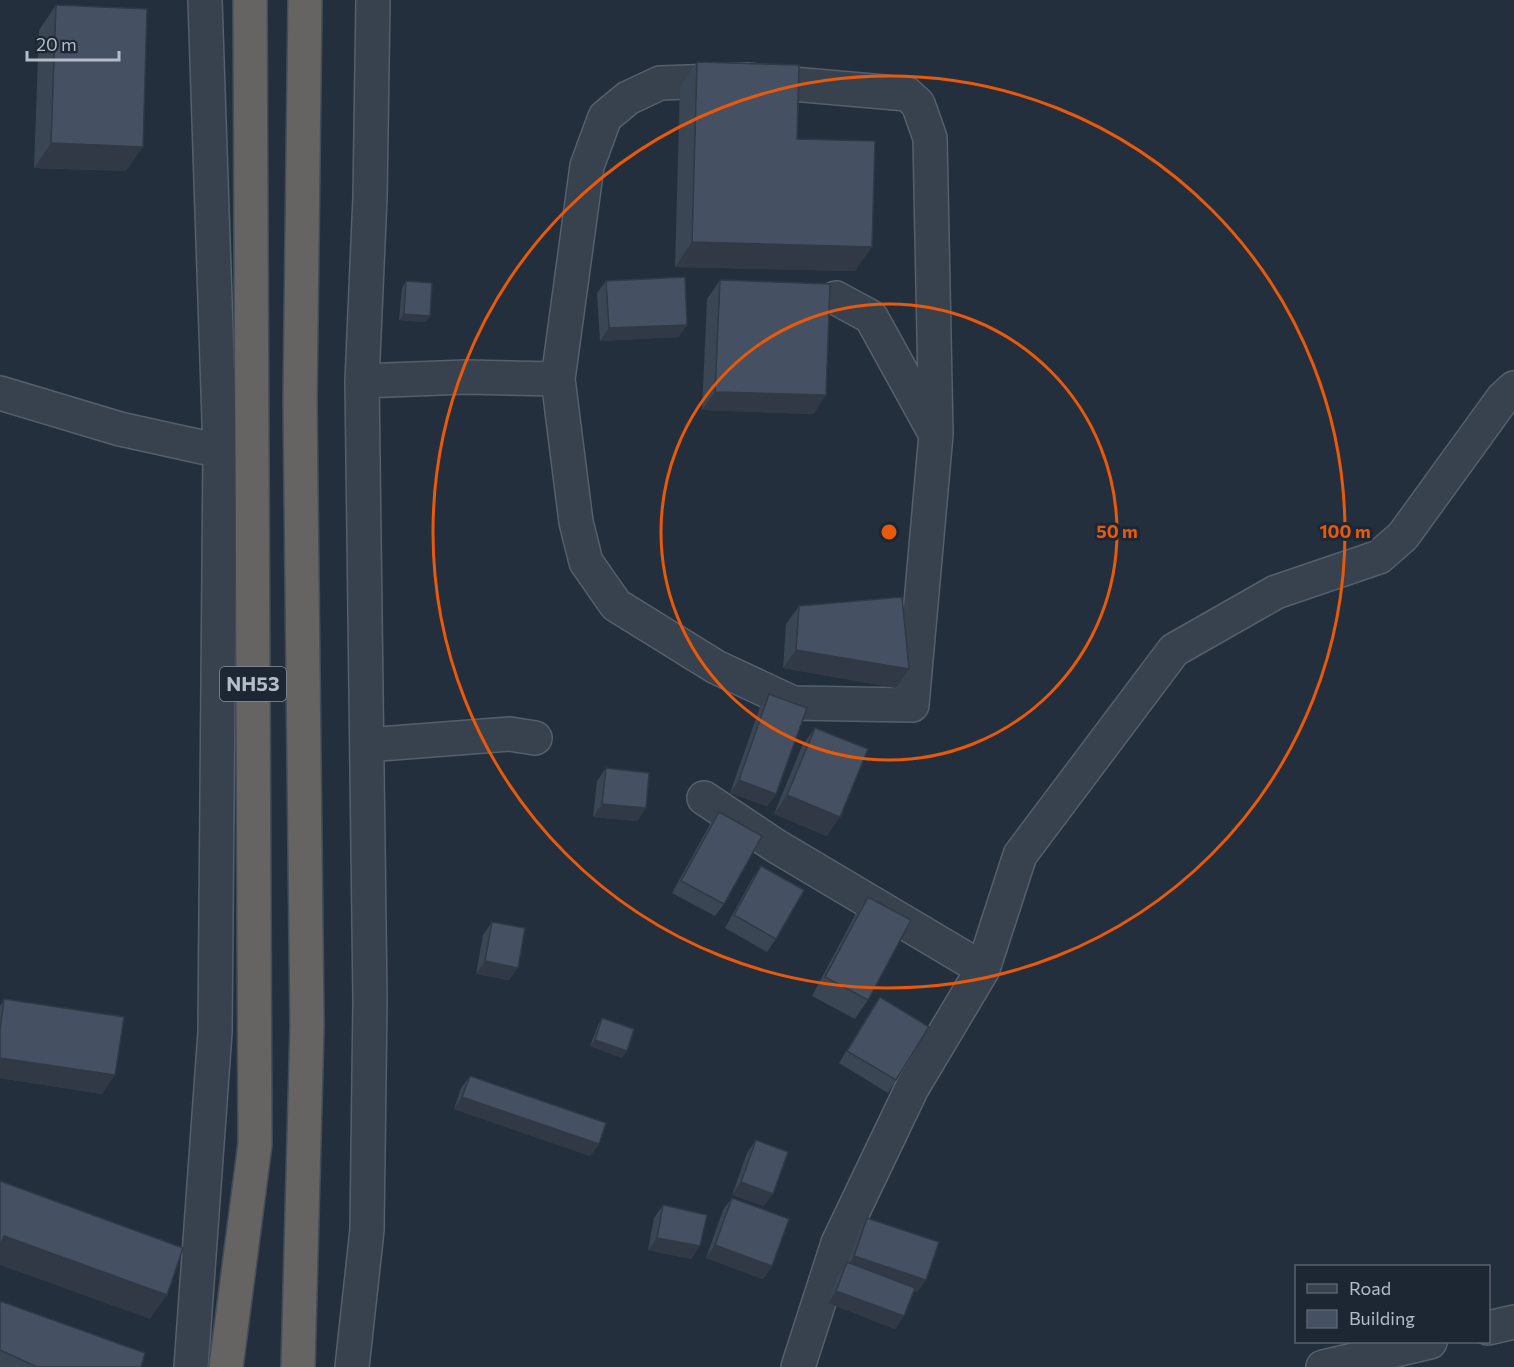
<svg xmlns="http://www.w3.org/2000/svg" width="1514" height="1367" font-family="Commissioner,sans-serif">
  <style>
    .lines { fill: none; stroke-linecap: round; stroke-linejoin: round }
    .minor-casing { stroke: #565f6c; stroke-width: 36 }
    .trunk-casing { stroke: #434c59; stroke-width: 36 }
    .minor { stroke: #38414e; stroke-width: 33 }
    .trunk { stroke: #656462; stroke-width: 33 }
    .wall { fill: #3b4654 }
    .shaded-wall { fill: #303945 }
    .building { fill: #455162; stroke: #303945; stroke-width: 1.5 }
    .ring { fill: none; stroke: #e8590c; stroke-width: 3 }
    .labels { text-anchor: middle; stroke-width: 6; stroke-linejoin: round; paint-order: stroke }
    .shield { fill: #1d2633; stroke: #878f9c; stroke-width: 1.5 }
    .shield-label { font-size: 20px; font-weight: bold; fill: #b4bcc9 }
    .centre { fill: #e8590c; stroke: #1d2633; stroke-width: 3 }
    .ring-label { font-size: 18px; text-anchor: middle; font-weight: bold; fill: #e8590c; stroke: #1d2633; stroke-width: 6; stroke-linejoin: round; paint-order: stroke }
  </style>
  <rect width="100%" height="100%" fill="#242f3e"/>
  <g class="lines">
    <g class="minor-casing">
      <path id="minor" d="M 746,80 L 907,94 L 918,104 L 930,138 L 936,434 L 912,705 L 793,703 L 716,667 L 616,605 L 586,562 L 576,522 L 558,379 L 587,166 L 605,117 L 628,98 L 660,83 Z
        M 836,298 L 871,317 L 935,433
        M 362,381 L 466,377 L 558,379
        M 0,393 L 120,429 L 220,451
        M 367,745 L 510,734 L 535,738
        M 704,798 L 776,846 L 983,969
        M 1488,1328 L 1514,1322
        M 191,1367 L 215,1032 L 220,451 L 205,0
        M 352,1367 L 367,1230 L 370,1001 L 362,381 L 370,197 L 373,0
        M 798,1367 L 838,1243 L 912,1088 L 983,969 L 1020,855 L 1174,650 L 1276,592 L 1379,557 L 1403,536 L 1503,398 L 1514,388
        M 1323,1367 L 1430,1342"/>
    </g>
    <g class="trunk-casing">
      <path id="trunk" d="M 226,1367 L 255,1144 L 250,0
        M 298,1367 L 307,1026 L 300,402 L 305,0"/>
    </g>
    <use href="#minor" class="minor"/>
    <use href="#trunk" class="trunk"/>
  </g>
  <path class="wall" d="M 56,5 L 126,171 L 34,168 L 39,30 Z
    M 697,62 L 797,139 L 855,271 L 675,267 L 680,86 Z
    M 720,280 L 826,395 L 813,414 L 702,410 L 707,299 Z
    M 406,281 L 430,316 L 425,322 L 399,320 L 402,288 Z
    M 606,281 L 687,325 L 678,337 L 600,341 L 597,293 Z
    M 799,606 L 909,669 L 896,688 L 783,668 L 786,624 Z
    M 769,694 L 776,794 L 767,806 L 730,793 L 760,707 Z
    M 815,728 L 827,836 L 774,814 L 802,746 Z
    M 606,768 L 646,808 L 637,821 L 593,817 L 597,781 Z
    M 719,812 L 724,904 L 715,916 L 672,893 L 710,824 Z
    M 761,866 L 776,939 L 767,952 L 725,928 L 752,879 Z
    M 868,897 L 868,1000 L 855,1019 L 812,996 L 855,915 Z
    M 492,922 L 509,980 L 476,974 L 483,935 Z
    M 880,997 L 896,1080 L 888,1093 L 839,1063 L 871,1010 Z
    M 4,999 L 102,1094 L 0,1078 L 0,1006 Z
    M 602,1018 L 622,1058 L 590,1046 L 598,1025 Z
    M 470,1076 L 599,1144 L 590,1156 L 454,1109 L 461,1088 Z
    M 756,1140 L 764,1206 L 732,1195 L 747,1153 Z
    M 732,1198 L 772,1266 L 763,1279 L 706,1258 L 723,1210 Z
    M 663,1205 L 700,1246 L 691,1259 L 648,1250 L 654,1218 Z
    M 867,1218 L 917,1292 L 913,1291 L 895,1329 L 828,1303 L 838,1275 L 848,1263 L 858,1231 Z
    M 0,1301 L 141,1367 L 0,1367 Z"/>
  <path class="shaded-wall" d="M 51,143 L 143,147 L 126,171 L 34,168 Z
    M 692,242 L 872,247 L 855,271 L 675,267 Z
    M 404,314 L 430,316 L 425,322 L 399,320 Z
    M 687,325 L 678,337 L 600,341 L 609,328 Z
    M 715,392 L 826,395 L 813,414 L 702,410 Z
    M 796,650 L 909,669 L 896,688 L 783,668 Z
    M 739,780 L 776,794 L 767,806 L 730,793 Z
    M 787,795 L 840,817 L 827,836 L 774,814 Z
    M 602,804 L 646,808 L 637,821 L 593,817 Z
    M 485,961 L 518,968 L 509,980 L 476,974 Z
    M 595,1040 L 627,1051 L 622,1058 L 590,1046 Z
    M 0,1058 L 115,1075 L 102,1094 L 0,1078 Z
    M 462,1097 L 599,1144 L 590,1156 L 454,1109 Z
    M 741,1182 L 773,1194 L 764,1206 L 732,1195 Z
    M 4,1236 L 167,1295 L 150,1319 L 0,1265 L 0,1241 Z
    M 657,1238 L 700,1246 L 691,1259 L 648,1250 Z
    M 715,1245 L 772,1266 L 763,1279 L 706,1258 Z
    M 854,1256 L 926,1280 L 917,1292 L 846,1269 Z
    M 836,1291 L 904,1316 L 895,1329 L 828,1303 Z"/>
  <path class="building" d="M 56,5 L 147,9 L 143,147 L 51,143 Z
    M 697,62 L 799,65 L 797,139 L 875,141 L 872,247 L 692,242 Z
    M 685,277 L 687,325 L 609,328 L 606,281 Z
    M 720,280 L 830,284 L 826,395 L 715,392 Z
    M 406,281 L 432,283 L 430,316 L 404,314 Z
    M 902,597 L 909,669 L 796,650 L 799,606 Z
    M 769,694 L 807,708 L 776,794 L 739,780 Z
    M 815,728 L 868,749 L 840,817 L 787,795 Z
    M 606,768 L 649,773 L 646,808 L 602,804 Z
    M 719,812 L 762,836 L 724,904 L 681,881 Z
    M 761,866 L 804,890 L 776,939 L 734,915 Z
    M 868,897 L 911,920 L 868,1000 L 825,977 Z
    M 492,922 L 525,928 L 518,968 L 485,961 Z
    M 880,997 L 929,1027 L 896,1080 L 847,1051 Z
    M 4,999 L 124,1017 L 115,1075 L 0,1058 L 0,1030 Z
    M 602,1018 L 634,1029 L 627,1051 L 595,1040 Z
    M 470,1076 L 606,1123 L 599,1144 L 462,1097 Z
    M 756,1140 L 788,1152 L 773,1194 L 741,1182 Z
    M 0,1181 L 183,1248 L 167,1295 L 4,1236 L 0,1246 Z
    M 732,1198 L 789,1219 L 772,1266 L 715,1245 Z
    M 663,1205 L 707,1215 L 700,1246 L 657,1238 Z
    M 867,1218 L 939,1242 L 926,1280 L 854,1256 Z
    M 847,1262 L 915,1288 L 904,1316 L 836,1291 Z
    M 0,1301 L 145,1353 L 141,1367 L 37,1367 L 0,1350 Z"/>
  <g class="ring">
    <circle cx="889" cy="532" r="228"/>
    <circle cx="889" cy="532" r="456"/>
  </g>
  <g class="labels">
    <rect class="shield" x="220" y="667" width="66" height="34" rx="4.5"/>
    <g class="shield-label">
      <text x="253" y="691">NH53</text>
    </g>
  </g>
  <circle cx="889" cy="532" r="9" class="centre"/>
  <g class="ring-label">
    <text x="1117" y="538">50 m</text>
    <text x="1345" y="538">100 m</text>
  </g>
  <rect x="1295" y="1265" width="195" height="78" fill="#1d2633" stroke="#59626f" stroke-width="1.5"/>
  <rect x="1307" y="1284" width="30" height="9" fill="#38414e" stroke="#59626f" stroke-width="1.5"/>
  <text x="1349" y="1295" font-size="18" fill="#b4bcc9">Road</text>
  <rect x="1307" y="1310" width="30" height="18" fill="#455162" stroke="#59626f" stroke-width="1.5"/>
  <text x="1349" y="1325" font-size="18" fill="#b4bcc9">Building</text>
  <path d="M27 51v9h92v-9" fill="none" stroke="#b4bcc9" stroke-width="3"/>
  <text x="36" y="51" font-size="18" fill="#b4bcc9" stroke="#1d2633" stroke-width="4.5" paint-order="stroke">20 m</text>
</svg>
